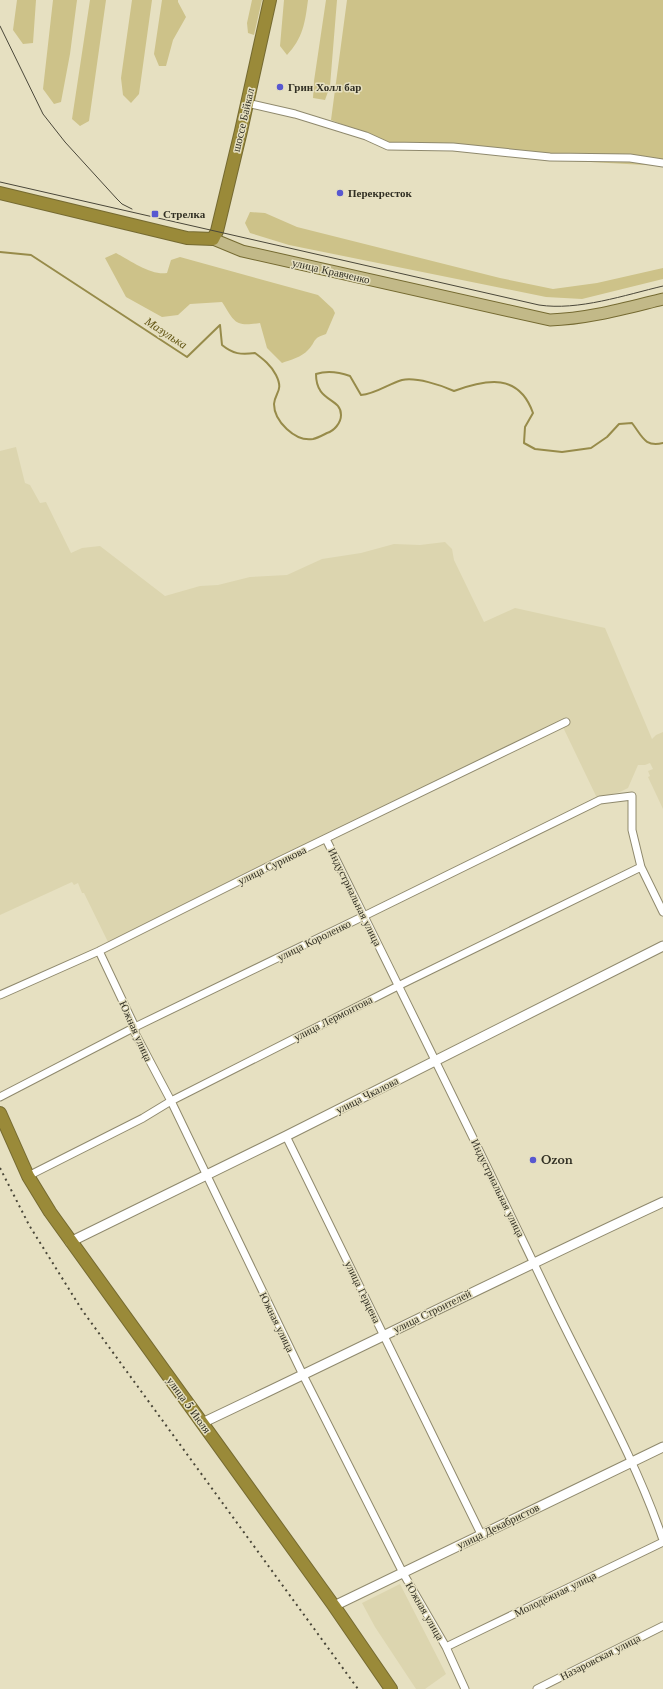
<svg xmlns="http://www.w3.org/2000/svg" width="663" height="1689" font-family="'Libre Baskerville',serif">
  <style>
    .built { fill: #dcd5af }
    .green { fill: #cdc289 }
    .lines { fill: none; stroke-linecap: round; stroke-linejoin: round }
    .stream { stroke: #978b4a; stroke-width: 2 }
    .street-casing { stroke: #8f896d; stroke-width: 9 }
    .secondary-casing { stroke: #8f896d; stroke-width: 11 }
    .primary-casing { stroke: #756a31; stroke-width: 13 }
    .highway-casing { stroke: #756a31; stroke-width: 14 }
    .street { stroke: #fff; stroke-width: 7 }
    .secondary { stroke: #fff; stroke-width: 9 }
    .primary { stroke: #c2b988; stroke-width: 11 }
    .highway { stroke: #9a8a39; stroke-width: 12 }
    .tram { stroke: #4a4739; stroke-width: 1 }
    .rail { stroke: #4a4739; stroke-width: 2; stroke-dasharray: 2 4; stroke-linecap: butt }
    .poi-dot { fill: #5858d0; stroke: #e6e0c1; stroke-width: 1.5 }
    .labels { text-anchor: middle; stroke-width: 3; stroke-linejoin: round; paint-order: stroke }
    .poi-label { font-size: 11px; font-weight: bold; fill: #312f23; stroke: #e6e0c1; text-anchor: start }
    .street-label { font-size: 11px; fill: #312f23; stroke: #e6e0c1 }
    .water-label { font-size: 12px; font-style: italic; fill: #625513; stroke: #e6e0c1 }
  </style>
  <rect width="100%" height="100%" fill="#e6e0c1"/>
  <path class="built" d="M 16,447 L 25,483 L 30,485 L 40,503 L 46,502 L 71,553 L 82,548 L 100,546 L 165,596 L 200,586 L 218,585 L 250,577 L 287,575 L 322,559 L 361,553 L 394,544 L 420,545 L 445,542 L 452,549 L 454,560 L 484,622 L 515,608 L 605,628 L 652,739 L 656,735 L 663,732 L 663,809 L 648,777 L 650,776 L 648,771 L 653,769 L 650,763 L 645,765 L 638,765 L 628,788 L 620,792 L 597,798 L 561,723 L 108,942 L 84,893 L 82,893 L 78,883 L 74,885 L 72,882 L 0,915 L 0,451 Z
    M 400,1584 L 446,1674 L 425,1689 L 416,1689 L 375,1627 L 362,1603 Z"/>
  <path class="green" d="M 17,0 L 36,0 L 33,43 L 23,44 L 13,30 Z
    M 53,0 L 77,0 L 70,54 L 61,102 L 54,104 L 43,89 Z
    M 90,0 L 106,0 L 89,121 L 80,126 L 72,119 Z
    M 132,0 L 152,0 L 139,94 L 131,103 L 123,95 L 121,78 Z
    M 162,0 L 178,0 L 178,2 L 186,17 L 173,40 L 166,66 L 159,66 L 154,54 Z
    M 252,0 L 262,0 L 254,35 L 248,33 L 247,23 Z
    M 284,0 L 308,0 C 305,23 303,38 287,55 L 280,46 Z
    M 326,0 L 337,0 L 330,86 L 325,100 L 313,98 L 314,81 Z
    M 347,0 L 663,0 L 663,166 L 536,159 L 392,144 L 331,120 Z
    M 250,212 L 265,213 L 297,227 L 500,278 L 553,289 L 597,283 L 663,268 L 663,279 L 582,299 L 546,297 L 289,245 L 250,233 L 245,223 Z
    M 116,253 C 129,260 152,276 167,273 L 171,260 L 180,257 L 318,295 L 333,309 L 335,313 L 326,334 C 311,339 317,341 308,350 C 302,357 290,360 282,363 L 267,348 L 260,323 C 234,327 235,322 222,302 L 190,304 L 178,315 L 162,317 L 126,297 L 105,258 Z"/>
  <g class="lines">
    <path class="stream" d="M 0,252 L 31,255 L 187,357 L 220,325
      M 220,325 L 222,345 C 233,354 241,355 255,353 C 263,359 271,365 276,375 C 284,391 275,392 274,404 C 274,421 295,442 313,439 C 318,438 323,435 327,433 C 334,431 341,423 341,415 C 341,397 316,403 316,374 C 328,370 339,372 350,376 L 361,395 C 376,394 388,384 402,380 C 416,377 441,385 454,391 C 487,379 519,373 533,413 L 525,427 L 524,443 L 535,449 L 562,452 L 591,448 L 607,437 L 619,424 L 632,423 C 642,436 645,448 663,443"/>
    <g class="street-casing">
      <path id="street" d="M 247,103 L 295,114 L 366,136 L 388,146 L 453,147 L 550,157 L 630,158 L 663,163
        M 326,839 C 401,991 476,1142 549,1295 C 587,1375 635,1457 663,1540
        M 99,951 L 135,1027 L 135,1033 L 171,1101 L 303,1375 L 403,1573 L 446,1647 L 465,1689
        M 0,995 L 99,951 L 279,861 L 566,722
        M 0,1097 L 135,1027 L 364,916 L 600,800 L 632,796 L 632,830 L 641,867 L 663,912
        M 286,1136 L 481,1534
        M 28,1176 L 143,1118 L 171,1101 L 398,986 L 641,867
        M 446,1647 L 663,1542
        M 537,1689 L 663,1626"/>
    </g>
    <g class="secondary-casing">
      <path id="secondary" d="M 70,1242 L 286,1136 L 663,946
        M 202,1423 C 356,1350 508,1274 663,1202
        M 334,1606 L 663,1447"/>
    </g>
    <g class="primary-casing">
      <path id="primary" d="M 213,239 L 242,251 L 550,320 C 588,319 626,308 663,299"/>
    </g>
    <g class="highway-casing">
      <path id="highway" d="M 0,193 L 187,238 L 213,239 L 217,231 L 241,131 L 270,0
        M 0,1113 L 28,1176 L 50,1212 L 334,1606 L 391,1689"/>
    </g>
    <use href="#street" class="street"/>
    <use href="#secondary" class="secondary"/>
    <use href="#primary" class="primary"/>
    <use href="#highway" class="highway"/>
    <path class="tram" d="M 0,26 L 43,114 L 65,142 L 117,199 L 122,204 L 132,209
      M 0,182 L 539,305 C 578,311 625,295 663,286"/>
    <path class="rail" d="M 0,1168 L 29,1225 L 82,1310 L 358,1689"/>
  </g>
  <g class="poi-dot">
    <circle cx="280" cy="87" r="4"/>
    <circle cx="340" cy="193" r="4"/>
    <rect x="151" y="210" width="8" height="8" rx="2"/>
    <circle cx="533" cy="1160" r="4"/>
  </g>
  <g class="labels">
    <g class="poi-label">
      <text x="288" y="91">Грин Холл бар</text>
      <text x="348" y="197">Перекресток</text>
      <text x="163" y="218">Стрелка</text>
      <text x="541" y="1164">Ozon</text>
    </g>
    <g class="street-label">
      <text transform="translate(243 120) rotate(-77)" y="4">шоссе Байкал</text>
      <text transform="translate(331 271) rotate(13)" y="4">улица Кравченко</text>
      <text transform="translate(272 865) rotate(-26)" y="4">улица Сурикова</text>
      <text transform="translate(355 897) rotate(64)" y="4">Индустриальная улица</text>
      <text transform="translate(314 940) rotate(-26)" y="4">улица Короленко</text>
      <text transform="translate(333 1018) rotate(-27)" y="4">улица Лермонтова</text>
      <text transform="translate(136 1031) rotate(66)" y="4">Южная улица</text>
      <text transform="translate(367 1095) rotate(-27)" y="4">улица Чкалова</text>
      <text transform="translate(498 1188) rotate(64)" y="4">Индустриальная улица</text>
      <text transform="translate(363 1292) rotate(64)" y="4">улица Герцена</text>
      <text transform="translate(432 1311) rotate(-26)" y="4">улица Строителей</text>
      <text transform="translate(277 1322) rotate(64)" y="4">Южная улица</text>
      <text transform="translate(189 1405) rotate(54)" y="4">улица 5 Июля</text>
      <text transform="translate(498 1526) rotate(-26)" y="4">улица Декабристов</text>
      <text transform="translate(555 1594) rotate(-26)" y="4">Молодёжная улица</text>
      <text transform="translate(425 1611) rotate(60)" y="4">Южная улица</text>
      <text transform="translate(600 1657) rotate(-27)" y="4">Назаровская улица</text>
    </g>
    <g class="water-label">
      <text transform="translate(166 333) rotate(33)" y="4">Мазулька</text>
    </g>
  </g>
</svg>
